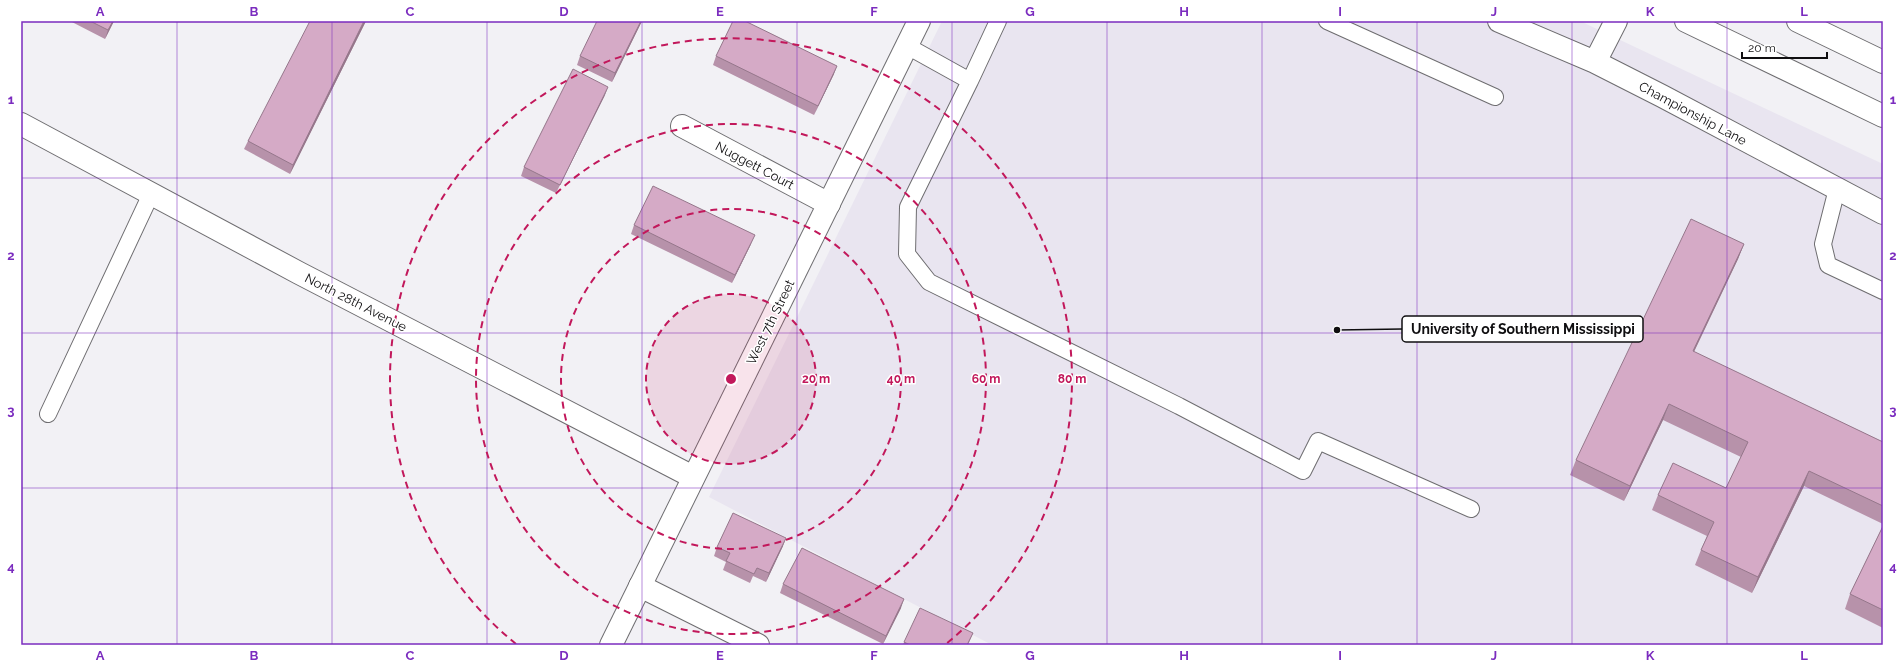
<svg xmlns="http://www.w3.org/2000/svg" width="1904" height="666" font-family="Raleway,sans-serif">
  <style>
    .built { fill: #e9e5f0 }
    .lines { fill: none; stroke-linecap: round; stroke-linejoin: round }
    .service-casing { stroke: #6e6d70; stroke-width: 18 }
    .minor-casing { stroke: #6e6d70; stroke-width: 24 }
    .secondary-casing { stroke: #6e6d70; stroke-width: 24 }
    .primary-casing { stroke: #6e6d70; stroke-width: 24 }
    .service { stroke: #fff; stroke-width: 16 }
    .minor { stroke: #fff; stroke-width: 22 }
    .secondary { stroke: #fff; stroke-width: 22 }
    .primary { stroke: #fff; stroke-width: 22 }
    .wall { fill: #b792aa }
    .shaded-wall { fill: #95778b }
    .building { fill: #d5aac6; stroke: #95778b }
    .grid { fill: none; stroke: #7b2cbf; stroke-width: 1; stroke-opacity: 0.55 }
    .ring { fill: none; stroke: #c2185b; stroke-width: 2; stroke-dasharray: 7 5 }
    .labels { text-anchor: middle; stroke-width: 3; stroke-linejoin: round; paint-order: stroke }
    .street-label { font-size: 13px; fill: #0f0e10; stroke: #fff }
    .centre { fill: #c2185b; stroke: #fff; stroke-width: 2 }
    .ring-label { font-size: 12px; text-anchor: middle; font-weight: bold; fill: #c2185b; stroke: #fff; stroke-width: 3; stroke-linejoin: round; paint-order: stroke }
    .leader { fill: none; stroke: #0f0e10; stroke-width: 1.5 }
    .callout-dot { fill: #0f0e10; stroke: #fff; stroke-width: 1.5 }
    .callout { fill: #fff; stroke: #0f0e10; stroke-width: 1.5 }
    .callout-label { font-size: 14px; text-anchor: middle; font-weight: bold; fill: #0f0e10 }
    .neatline { fill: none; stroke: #7b2cbf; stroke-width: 1.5 }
    .grid-label { font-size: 13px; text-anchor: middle; font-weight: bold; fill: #7b2cbf }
  </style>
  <rect width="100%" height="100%" fill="#f2f1f5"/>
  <path class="built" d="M 942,21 L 1580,21 L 1883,164 L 1883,645 L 992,645 L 709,497 Z"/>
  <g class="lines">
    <g class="service-casing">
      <path id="service" d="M 1327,21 L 1495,97
        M 907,46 L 970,81 L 908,207 L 907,254 L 929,282 L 1179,406 L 1303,471 L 1318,441 L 1471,509
        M 970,81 L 998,21
        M 1837,189 L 1823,244 L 1828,265 L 1883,291
        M 48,414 L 151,194"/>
    </g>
    <g class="minor-casing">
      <path id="minor" d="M 1499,21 L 1595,62 L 1662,96 L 1883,213
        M 1595,62 L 1616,21
        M 21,124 L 299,273 L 693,477
        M 682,126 L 829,204
        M 640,586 L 758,645"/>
    </g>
    <g class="secondary-casing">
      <path id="secondary" d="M 611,645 L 919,21"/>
    </g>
    <g class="primary-casing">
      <path id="primary" d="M 1686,21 L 1883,116
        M 1798,21 L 1883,62"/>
    </g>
    <use href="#service" class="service"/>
    <use href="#minor" class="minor"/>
    <use href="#secondary" class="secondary"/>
    <use href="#primary" class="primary"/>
  </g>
  <path class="wall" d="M 70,21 L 114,21 L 105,39 Z
    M 366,21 L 290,174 L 244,149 L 248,141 Z
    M 642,21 L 612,82 L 577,65 L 580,56 Z
    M 716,56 L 834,74 L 814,115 L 713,65 Z
    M 605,95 L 556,193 L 521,176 L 524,167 Z
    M 634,225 L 751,244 L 732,283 L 631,234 Z
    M 1744,244 L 1738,259 L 1694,352 L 1883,442 L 1883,524 L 1804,486 L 1752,593 L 1695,565 L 1701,550 L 1707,536 L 1652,510 L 1658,495 L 1726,488 L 1741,457 L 1663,420 L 1624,501 L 1570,475 L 1576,460 Z
    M 1883,526 L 1883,628 L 1845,609 L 1850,594 Z
    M 783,546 L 766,582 L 753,576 L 750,583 L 723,570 L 726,562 L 714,556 L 717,547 Z
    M 783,584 L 901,608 L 883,644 L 780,593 Z
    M 973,633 L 968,645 L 903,645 L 904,642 Z"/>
  <path class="shaded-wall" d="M 113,21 L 114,21 L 105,39 L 108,30 Z
    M 364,21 L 366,21 L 290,174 L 293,165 Z
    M 641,21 L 642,21 L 612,82 L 615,73 Z
    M 837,66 L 834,74 L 814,115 L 818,106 Z
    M 608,87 L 605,95 L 556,193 L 560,185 Z
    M 755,235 L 751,244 L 732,283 L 735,275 Z
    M 1744,244 L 1738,259 L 1687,366 L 1693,351 Z
    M 1669,404 L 1663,420 L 1624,501 L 1630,486 Z
    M 1809,471 L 1804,486 L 1752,593 L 1758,577 Z
    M 786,538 L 783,546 L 766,582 L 769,573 Z
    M 904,599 L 901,608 L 883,644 L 886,636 Z"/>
  <path class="building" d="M 90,21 L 113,21 L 108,30 Z
    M 310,21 L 364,21 L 293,165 L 248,141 Z
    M 597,21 L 641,21 L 615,73 L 580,56 Z
    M 733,21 L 745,21 L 837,66 L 818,106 L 716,56 Z
    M 573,69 L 608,87 L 560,185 L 524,167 Z
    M 653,186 L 755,235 L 735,275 L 634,225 Z
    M 1691,219 L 1744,244 L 1693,351 L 1883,442 L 1883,506 L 1809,471 L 1758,577 L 1701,550 L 1714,522 L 1658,495 L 1673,463 L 1726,488 L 1748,442 L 1669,404 L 1630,486 L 1576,460 Z
    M 733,513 L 786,538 L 769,573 L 757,568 L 754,574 L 726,561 L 730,553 L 717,547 Z
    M 1883,526 L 1883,610 L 1850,594 Z
    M 802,548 L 904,599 L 886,636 L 783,584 Z
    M 920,608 L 973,633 L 967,645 L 910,645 L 904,642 Z"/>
  <path class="grid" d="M 177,21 L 177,645M 332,21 L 332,645M 487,21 L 487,645M 642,21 L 642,645M 797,21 L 797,645M 952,21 L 952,645M 1107,21 L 1107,645M 1262,21 L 1262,645M 1417,21 L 1417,645M 1572,21 L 1572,645M 1727,21 L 1727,645M 21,178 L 1883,178M 21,333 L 1883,333M 21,488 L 1883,488"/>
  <circle cx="731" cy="379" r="85" fill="#c2185b" fill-opacity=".12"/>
  <g class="ring">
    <circle cx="731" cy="379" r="85"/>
    <circle cx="731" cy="379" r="170"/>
    <circle cx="731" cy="379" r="255"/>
    <path d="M516 644A341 341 0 1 1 946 644"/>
  </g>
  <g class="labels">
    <g class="street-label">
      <text transform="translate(1693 113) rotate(28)" y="5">Championship Lane</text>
      <text transform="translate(755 165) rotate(28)" y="5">Nuggett Court</text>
      <text transform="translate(356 302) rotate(27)" y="5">North 28th Avenue</text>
      <text transform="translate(770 322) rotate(-64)" y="5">West 7th Street</text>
    </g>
  </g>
  <circle cx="731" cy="379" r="6" class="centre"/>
  <g class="ring-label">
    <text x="816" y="383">20 m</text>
    <text x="901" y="383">40 m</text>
    <text x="986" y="383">60 m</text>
    <text x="1072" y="383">80 m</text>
  </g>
  <path class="leader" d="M1337 330L1402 329"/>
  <circle class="callout-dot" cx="1337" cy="330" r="4"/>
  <rect class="callout" x="1402" y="316" width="241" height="26" rx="4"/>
  <g class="callout-label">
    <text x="1523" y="334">University of Southern Mississippi</text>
  </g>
  <rect width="1904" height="666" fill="none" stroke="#ffffff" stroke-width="44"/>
  <path d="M1742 52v6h85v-6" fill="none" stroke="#0f0e10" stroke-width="2"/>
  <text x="1748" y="52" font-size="12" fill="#0f0e10" stroke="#ffffff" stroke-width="3" paint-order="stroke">20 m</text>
  <rect x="22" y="22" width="1860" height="622" class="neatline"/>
  <g class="grid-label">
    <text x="100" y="16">A</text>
    <text x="254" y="16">B</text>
    <text x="410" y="16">C</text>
    <text x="564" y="16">D</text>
    <text x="720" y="16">E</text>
    <text x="874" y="16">F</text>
    <text x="1030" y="16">G</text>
    <text x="1184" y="16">H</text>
    <text x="1340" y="16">I</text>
    <text x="1494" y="16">J</text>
    <text x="1650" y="16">K</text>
    <text x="1804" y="16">L</text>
    <text x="11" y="104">1</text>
    <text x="1893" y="104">1</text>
    <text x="11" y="260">2</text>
    <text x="1893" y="260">2</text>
    <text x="11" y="415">3</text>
    <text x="1893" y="415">3</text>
    <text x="11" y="571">4</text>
    <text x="1893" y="571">4</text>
    <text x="100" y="660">A</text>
    <text x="254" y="660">B</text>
    <text x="410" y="660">C</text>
    <text x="564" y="660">D</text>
    <text x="720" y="660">E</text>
    <text x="874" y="660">F</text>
    <text x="1030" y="660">G</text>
    <text x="1184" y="660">H</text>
    <text x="1340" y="660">I</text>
    <text x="1494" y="660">J</text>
    <text x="1650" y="660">K</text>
    <text x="1804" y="660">L</text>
  </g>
</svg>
